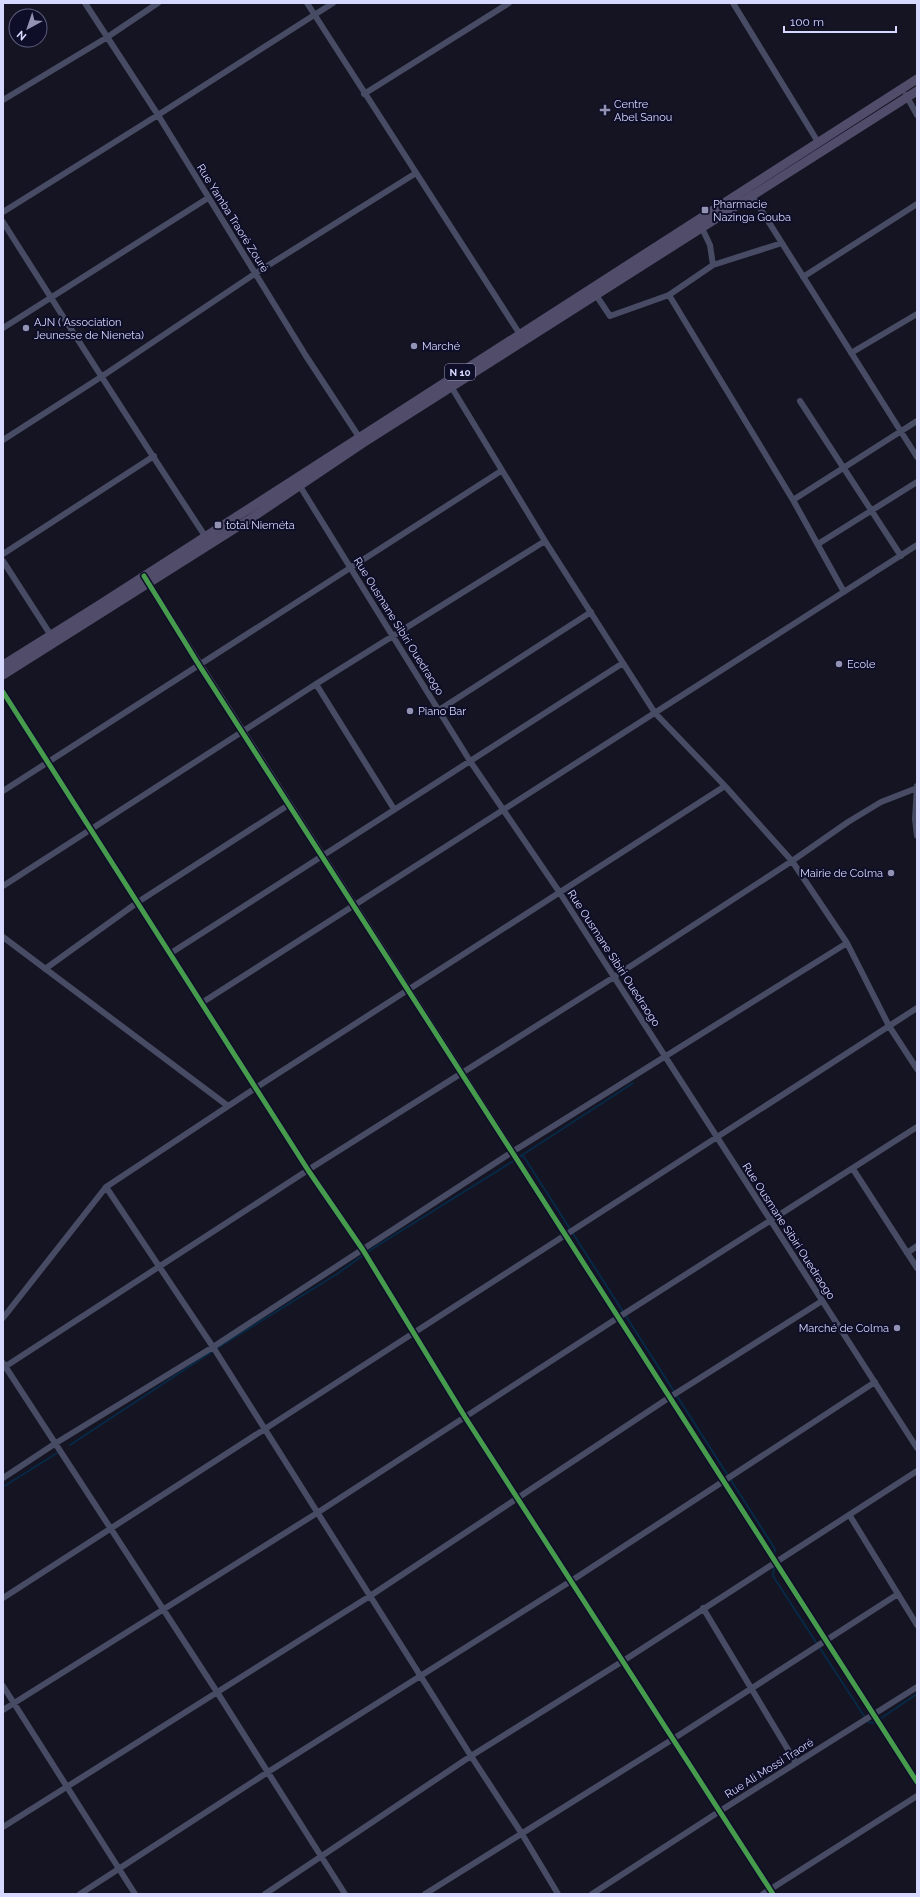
<svg xmlns="http://www.w3.org/2000/svg" width="920" height="1897" font-family="Raleway,sans-serif">
  <style>
    .lines { fill: none; stroke-linecap: round; stroke-linejoin: round }
    .stream { stroke: #072946; stroke-width: 2 }
    .street { stroke: #484b64; stroke-width: 6 }
    .primary { stroke: #504c6a; stroke-width: 9 }
    .cycleway-casing { stroke: #0e0e29; stroke-width: 8 }
    .cycleway { stroke: #469c4c; stroke-width: 5 }
    .poi-dot { fill: #9293b2; stroke: #0e0e29; stroke-width: 1.5 }
    .labels { text-anchor: middle; stroke-width: 4; stroke-linejoin: round; paint-order: stroke }
    .shield { fill: #0e0e29; stroke: #9a9bbf; stroke-width: 1 }
    .shield-label { font-size: 10px; font-weight: bold; fill: #d6d8ff }
    .poi-label { font-size: 11px; fill: #d6d8ff; stroke: #0e0e29; text-anchor: start }
    .street-label { font-size: 11px; fill: #d6d8ff; stroke: #0e0e29 }
  </style>
  <rect width="100%" height="100%" fill="#141423"/>
  <g class="lines">
    <path class="stream" d="M 522,1156 L 524,1157 L 775,1549 L 774,1557
      M 70,1445 L 219,1347 L 337,1274 L 372,1249 L 510,1163 L 633,1083
      M 3,1487 L 57,1453
      M 774,1565 L 773,1576 L 868,1722 L 874,1723 L 917,1694"/>
    <path class="street" d="M 85,3 L 158,115 L 306,356 L 361,440
      M 307,3 L 521,336
      M 733,3 L 818,142
      M 364,94 L 509,3
      M 906,95 L 917,115
      M 3,100 L 106,38 L 158,3
      M 751,194 L 917,457
      M 3,212 L 158,115 L 333,3
      M 3,222 C 70,328 138,434 207,539
      M 701,226 L 710,245 L 713,265
      M 803,277 L 917,204
      M 594,292 L 610,316 L 669,295 L 793,500 L 844,592
      M 669,295 L 713,265 L 782,243
      M 3,328 L 208,198
      M 851,353 L 917,314
      M 452,388 L 545,541 L 655,713 L 725,786 L 792,861 L 847,943 L 889,1026 L 917,1069
      M 800,401 L 901,556
      M 3,440 L 101,377 L 256,273 L 416,173
      M 298,483 L 470,761 L 560,893 L 917,1448
      M 793,500 L 917,421
      M 818,544 L 917,482
      M 3,554 L 154,456
      M 3,561 L 52,637
      M 147,581 L 917,1782
      M 316,684 L 394,809
      M 3,692 L 308,1170 L 363,1250 L 465,1417 L 773,1894
      M 439,710 L 591,612
      M 917,786 L 915,819 L 917,836
      M 3,791 L 501,471
      M 3,886 L 316,684 L 545,541
      M 3,937 L 228,1106
      M 171,953 L 623,663
      M 45,969 L 138,902 L 290,804
      M 203,1002 L 917,545
      M 853,1169 L 917,1268
      M 106,1187 L 213,1347 L 471,1756 L 522,1834 L 558,1894
      M 907,1253 L 917,1246
      M 3,1318 L 106,1187 L 257,1087 L 725,786
      M 3,1363 L 217,1692 L 345,1894
      M 3,1368 L 308,1170 L 614,977 L 792,861 L 848,822 L 881,802 L 917,788
      M 3,1478 L 56,1443 L 213,1347 L 512,1152 L 847,943
      M 850,1516 L 917,1625
      M 3,1598 L 917,1008
      M 703,1608 L 796,1763
      M 3,1686 L 135,1894
      M 3,1710 L 317,1513 L 619,1317 L 917,1127
      M 3,1827 L 370,1596 L 670,1397 L 822,1301
      M 80,1894 L 268,1772 L 571,1581 L 875,1382
      M 265,1894 L 471,1756 L 623,1661 L 917,1471
      M 425,1894 L 673,1739 L 898,1594
      M 592,1894 L 720,1811 L 917,1687
      M 763,1894 L 917,1796"/>
    <path class="primary" d="M 3,665 L 99,605 L 917,79
      M 3,675 L 250,519 L 363,443 L 917,91"/>
    <g class="cycleway-casing">
      <path id="cycleway" d="M 144,576 L 199,665 L 917,1782
        M 3,692 L 308,1170 L 363,1250 L 465,1417 L 773,1894"/>
    </g>
    <use href="#cycleway" class="cycleway"/>
  </g>
  <g class="poi-dot">
    <path d="M603 104h4v4h4v4h-4v4h-4v-4h-4v-4h4z"/>
    <rect x="701" y="206" width="8" height="8" rx="2"/>
    <circle cx="26" cy="328" r="4"/>
    <circle cx="414" cy="346" r="4"/>
    <rect x="214" y="521" width="8" height="8" rx="2"/>
    <circle cx="839" cy="664" r="4"/>
    <circle cx="410" cy="711" r="4"/>
    <circle cx="891" cy="873" r="4"/>
    <circle cx="897" cy="1328" r="4"/>
  </g>
  <g class="labels">
    <rect class="shield" x="445" y="364" width="30" height="16" rx="3"/>
    <g class="shield-label">
      <text x="460" y="376">N 10</text>
    </g>
    <g class="poi-label">
      <text x="614" y="108">Centre<tspan x="614" dy="13">Abel Sanou</tspan></text>
      <text x="713" y="208">Pharmacie<tspan x="713" dy="13">Nazinga Gouba</tspan></text>
      <text x="34" y="326">AJN ( Association<tspan x="34" dy="13">Jeunesse de Nieneta)</tspan></text>
      <text x="422" y="350">Marché</text>
      <text x="226" y="529">total Nieméta</text>
      <text x="847" y="668">Ecole</text>
      <text x="418" y="715">Piano Bar</text>
      <text x="883" y="877" text-anchor="end">Mairie de Colma</text>
      <text x="889" y="1332" text-anchor="end">Marché de Colma</text>
    </g>
    <g class="street-label">
      <text transform="translate(233 218) rotate(58)" y="4">Rue Yamba Traoré Zouré</text>
      <text transform="translate(399 626) rotate(58)" y="4">Rue Ousmane Sibiri Ouedraogo</text>
      <text transform="translate(614 958) rotate(57)" y="4">Rue Ousmane Sibiri Ouedraogo</text>
      <text transform="translate(789 1231) rotate(57)" y="4">Rue Ousmane Sibiri Ouedraogo</text>
      <text transform="translate(769 1768) rotate(-32)" y="4">Rue Ali Mossi Traoré</text>
    </g>
  </g>
  <rect width="920" height="1897" fill="none" stroke="#d6d8ff" stroke-width="8"/>
  <g transform="translate(28 28) rotate(220)"><circle r="19" fill="#0e0e29" stroke="#5e5f7f"/>
  <path d="M0-3L7 15L0 10L-7 15Z" fill="#9293b2"/>
  <text y="-6" font-size="11" font-weight="bold" text-anchor="middle" fill="#d6d8ff">N</text>
  </g>
  <path d="M784 26v6h112v-6" fill="none" stroke="#d6d8ff" stroke-width="2"/>
  <text x="790" y="26" font-size="12" fill="#d6d8ff" stroke="#0e0e29" stroke-width="3" paint-order="stroke">100 m</text>
</svg>
